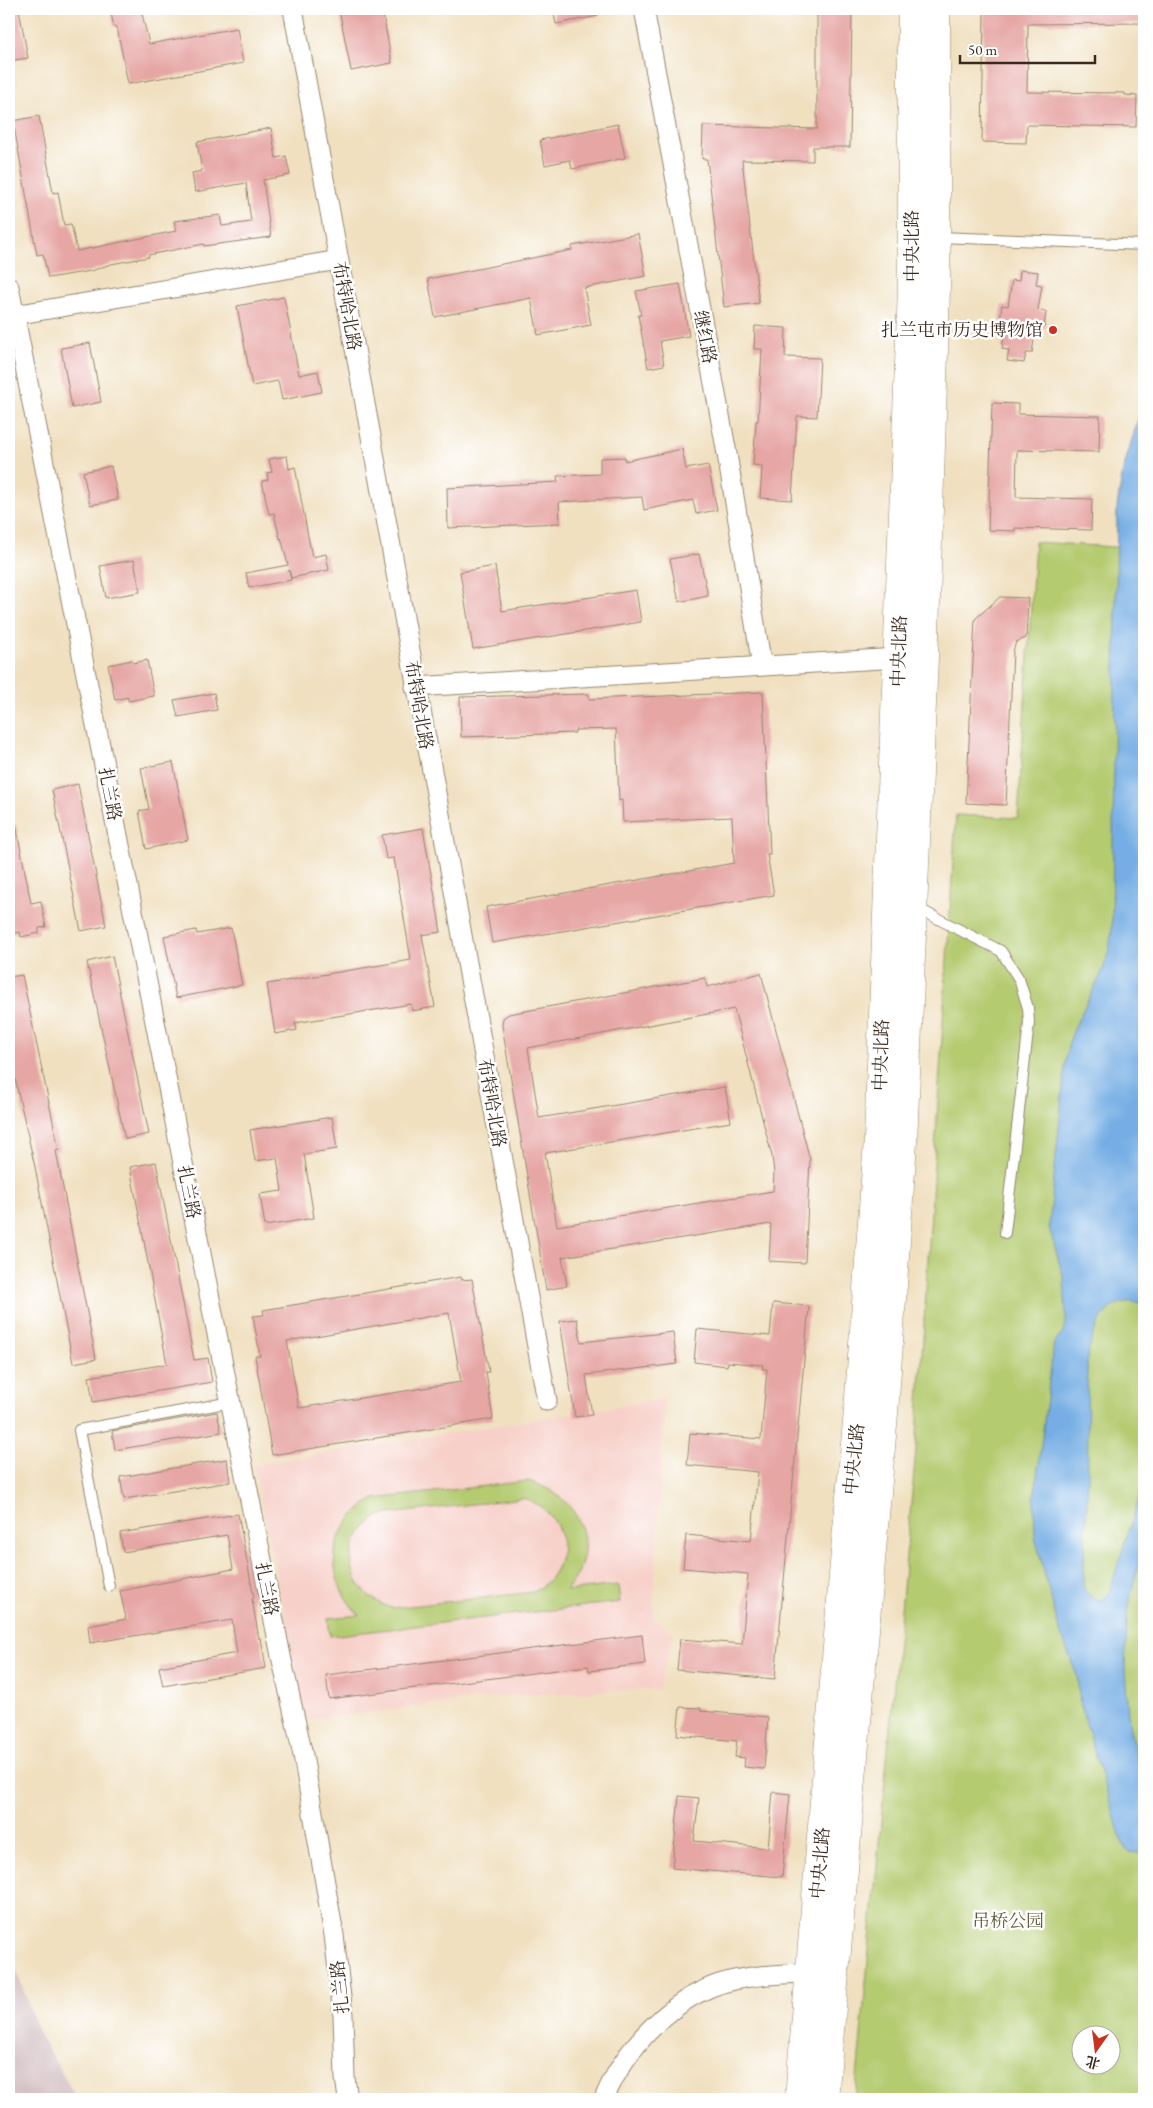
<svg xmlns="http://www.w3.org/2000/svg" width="1153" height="2108" font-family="'EB Garamond','Noto Serif SC',serif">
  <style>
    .built { fill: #f7d0c9 }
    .industrial { fill: #d2bec1 }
    .green { fill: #b4cb6f; stroke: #787a46; fill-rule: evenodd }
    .water { fill: #74ade4; stroke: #586c81 }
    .building { fill: #e6a6a4; fill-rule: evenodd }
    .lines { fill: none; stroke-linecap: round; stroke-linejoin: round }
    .service-casing { stroke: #96856f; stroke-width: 12 }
    .minor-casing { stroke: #96856f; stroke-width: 21 }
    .primary-casing { stroke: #96856f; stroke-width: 29 }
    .service { stroke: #fff; stroke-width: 10 }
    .minor { stroke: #fff; stroke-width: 19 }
    .primary { stroke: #fff; stroke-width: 28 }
    .poi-dot { fill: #c8321e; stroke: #fff; stroke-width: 2 }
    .labels { text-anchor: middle; stroke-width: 5; stroke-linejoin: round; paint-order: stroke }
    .street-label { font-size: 18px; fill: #3b2a1e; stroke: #fff }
    .poi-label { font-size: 18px; fill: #3b2a1e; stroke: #fff; text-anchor: end }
    .park-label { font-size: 18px; fill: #5f5a36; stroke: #fff }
  </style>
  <rect width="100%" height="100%" fill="#fff"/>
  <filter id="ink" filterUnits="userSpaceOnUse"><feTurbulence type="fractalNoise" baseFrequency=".02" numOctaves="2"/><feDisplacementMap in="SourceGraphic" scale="10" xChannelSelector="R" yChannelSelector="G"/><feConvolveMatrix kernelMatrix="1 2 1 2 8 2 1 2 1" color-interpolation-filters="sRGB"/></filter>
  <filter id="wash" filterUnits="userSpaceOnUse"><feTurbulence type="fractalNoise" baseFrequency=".0096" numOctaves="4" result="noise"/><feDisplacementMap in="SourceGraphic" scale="20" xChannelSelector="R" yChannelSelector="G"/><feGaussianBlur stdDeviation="1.12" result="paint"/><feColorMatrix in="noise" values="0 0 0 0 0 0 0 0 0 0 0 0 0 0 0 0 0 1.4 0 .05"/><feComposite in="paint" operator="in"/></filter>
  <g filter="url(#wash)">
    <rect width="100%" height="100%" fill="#f0e0c0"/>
    <path class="built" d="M 664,1399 L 653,1618 L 674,1634 L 658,1689 L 509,1695 L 306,1720 L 254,1465 Z"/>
    <path class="industrial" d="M 9,1920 L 16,1969 L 39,2034 L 77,2099 L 9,2099 Z"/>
    <path class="green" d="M 1035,542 L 1144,549 L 1144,2099 L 855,2099 L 916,1450 L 956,815 L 1018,818 ZM 1080,2036 L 1110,2036 L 1110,2066 L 1080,2066 Z
      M 528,1481 C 569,1492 596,1529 579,1571 C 576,1578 571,1584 566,1591 L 618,1585 L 620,1602 L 330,1636 L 328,1618 L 359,1615 C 322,1576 327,1527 374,1499 ZM 523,1498 C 569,1513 576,1567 534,1592 L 392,1608 C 345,1593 336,1540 381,1515 Z"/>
    <path class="water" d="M 1144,375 L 1144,1304 C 1106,1292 1092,1329 1087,1359 L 1088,1477 L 1083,1585 C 1087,1595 1091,1599 1103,1600 L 1109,1593 L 1144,1482 L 1144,1543 L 1131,1594 L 1127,1619 L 1125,1668 L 1128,1714 L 1132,1740 L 1144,1782 L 1144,1854 L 1129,1852 L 1122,1842 L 1080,1703 L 1077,1676 L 1058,1626 L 1035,1537 L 1034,1500 L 1054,1343 L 1063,1333 L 1066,1319 L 1064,1279 L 1049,1227 L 1066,1056 C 1071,1026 1089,1001 1101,974 C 1108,959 1110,944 1112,928 L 1117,507 L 1123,470 L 1139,416 Z"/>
    <g id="blocks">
      <path class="building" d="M 9,9 L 19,9 L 28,58 L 9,61 Z
        M 110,9 L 141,9 L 149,44 L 237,28 L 243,63 L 128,84 L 117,27 L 114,27 Z
        M 339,9 L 382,9 L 392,63 L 351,71 Z
        M 553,9 L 597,9 L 598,16 L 556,24 Z
        M 817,9 L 852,9 L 850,147 L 813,147 L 813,161 L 742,160 L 759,303 L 724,307 L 707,159 L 702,159 L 703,126 L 817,129 Z
        M 984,9 L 1144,9 L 1144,23 L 1028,24 L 1027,92 L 1125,93 L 1125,95 L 1137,96 L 1136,127 L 1027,125 L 1026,143 L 982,142 Z
        M 39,116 L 53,193 L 58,192 L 64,225 L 71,224 L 77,251 L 176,231 L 174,221 L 220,215 L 222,226 L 251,222 L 246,183 L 195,192 L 192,173 L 202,171 L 197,142 L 271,128 L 276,158 L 286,156 L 290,175 L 263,180 L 271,237 L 204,246 L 204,244 L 148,255 L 149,257 L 111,264 L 91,271 L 48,278 L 43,254 L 37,255 L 13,121 Z
        M 618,124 L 625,158 L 572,169 L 570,160 L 545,165 L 540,140 Z
        M 638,234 L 646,276 L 584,288 L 591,325 L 538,335 L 531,298 L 435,317 L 428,279 L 572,250 L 572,246 Z
        M 1020,270 L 1038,272 L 1036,284 L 1042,285 L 1038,310 L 1046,312 L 1044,328 L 1036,327 L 1032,353 L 1026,353 L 1024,363 L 1007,361 L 1009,350 L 1002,349 L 1006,322 L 1000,321 L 1002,305 L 1008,306 L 1012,280 L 1019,281 Z
        M 680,284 L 689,336 L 660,341 L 664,365 L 648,368 L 638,315 L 641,315 L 636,291 Z
        M 284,297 L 299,375 L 318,371 L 322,392 L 282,400 L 278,381 L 252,386 L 237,306 Z
        M 755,326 L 786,328 L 785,357 L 820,358 L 817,417 L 797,416 L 792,500 L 760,498 L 762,466 L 753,465 L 756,421 L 758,421 L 762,349 L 754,349 Z
        M 90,343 L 101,402 L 72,408 L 61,348 Z
        M 992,403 L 1018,404 L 1018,414 L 1100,416 L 1099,452 L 1017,450 L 1016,497 L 1092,499 L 1091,530 L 1015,528 L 1015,531 L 988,530 Z
        M 682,449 L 686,469 L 708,465 L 717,510 L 696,514 L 693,500 L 644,510 L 642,497 L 559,502 L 560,523 L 448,528 L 447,488 L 558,482 L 557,476 L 600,474 L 600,458 L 625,457 L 625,461 Z
        M 287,456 L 289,469 L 295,467 L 312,557 L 326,554 L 329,570 L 291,578 L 289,570 L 291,580 L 249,588 L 246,573 L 288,565 L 281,538 L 280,539 L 274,513 L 269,514 L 262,481 L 268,480 L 267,473 L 272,472 L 269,459 Z
        M 111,466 L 118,500 L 90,505 L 83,472 Z
        M 699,554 L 708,596 L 679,602 L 670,559 Z
        M 134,560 L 140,592 L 106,598 L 100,566 Z
        M 495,566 L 502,611 L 636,590 L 641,622 L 473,649 L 460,572 Z
        M 1000,597 L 1028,598 L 1026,638 L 1016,642 L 1013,651 L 1006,805 L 966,803 L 975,619 Z
        M 132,660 L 133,663 L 147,660 L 154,696 L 128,701 L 128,697 L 115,700 L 108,665 Z
        M 763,692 L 770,854 L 767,854 L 774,895 L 492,943 L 486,907 L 734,863 L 732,817 L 623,822 L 622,800 L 619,801 L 616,729 L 575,730 L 575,733 L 461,737 L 460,697 L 589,694 L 589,699 Z
        M 214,693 L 217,710 L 178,717 L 174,700 Z
        M 173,762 L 188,840 L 146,849 L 139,811 L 149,809 L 141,768 Z
        M 78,784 L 106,926 L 81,931 L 52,790 Z
        M 9,825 L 16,825 L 31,903 L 41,901 L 46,927 L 39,928 L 39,933 L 21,937 L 20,932 L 9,934 Z
        M 423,828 L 441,932 L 422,935 L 435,1007 L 412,1011 L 411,1004 L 295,1023 L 297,1030 L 275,1034 L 267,984 L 411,960 L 394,858 L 386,859 L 382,835 Z
        M 231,928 L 242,985 L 176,998 L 164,936 L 196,930 L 197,934 Z
        M 112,956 L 149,1134 L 125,1139 L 87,962 Z
        M 761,973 L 810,1160 L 805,1263 L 769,1261 L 771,1224 L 562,1257 L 567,1286 L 546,1290 L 502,1025 L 503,1018 L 509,1014 L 705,978 L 707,987 ZM 734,1009 L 772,1156 L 774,1173 L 773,1191 L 557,1226 L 545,1153 L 731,1122 L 725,1087 L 539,1118 L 528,1048 Z
        M 22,975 L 59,1150 L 56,1151 L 96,1359 L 73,1363 L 35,1167 L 9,1052 L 9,977 Z
        M 332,1117 L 337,1149 L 304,1154 L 314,1218 L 265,1226 L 260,1194 L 282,1191 L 277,1158 L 255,1161 L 250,1130 Z
        M 156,1162 L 194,1360 L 208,1358 L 212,1382 L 93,1402 L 89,1377 L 167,1364 L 130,1167 Z
        M 461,1277 L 462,1280 L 472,1279 L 489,1372 L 486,1372 L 493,1419 L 272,1455 L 255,1356 L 260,1356 L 253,1316 L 264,1315 L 263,1310 ZM 449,1313 L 461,1382 L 299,1408 L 287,1341 Z
        M 773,1303 L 809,1306 L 775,1679 L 677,1670 L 680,1639 L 742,1644 L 748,1574 L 683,1568 L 686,1535 L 751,1541 L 758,1472 L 687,1465 L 690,1433 L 761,1439 L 767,1369 L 762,1369 L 763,1365 L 728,1362 L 727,1366 L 694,1362 L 697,1329 L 770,1336 Z
        M 577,1319 L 581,1342 L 673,1332 L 677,1364 L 586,1375 L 592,1415 L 575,1417 L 560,1321 Z
        M 217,1412 L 221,1432 L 115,1450 L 112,1431 Z
        M 227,1459 L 230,1482 L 124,1499 L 120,1477 Z
        M 238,1514 L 254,1598 L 252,1599 L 259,1639 L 261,1638 L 266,1668 L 163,1686 L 159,1667 L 237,1653 L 232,1620 L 90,1643 L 88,1626 L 126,1619 L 120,1591 L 233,1569 L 227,1535 L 123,1552 L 120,1533 Z
        M 642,1635 L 645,1664 L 589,1671 L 588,1666 L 329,1699 L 326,1675 Z
        M 680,1707 L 701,1708 L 701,1711 L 768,1717 L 764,1769 L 744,1767 L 745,1758 L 735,1757 L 737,1741 L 677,1735 Z
        M 773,1792 L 790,1794 L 782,1877 L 672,1868 L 679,1796 L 699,1798 L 694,1841 L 768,1848 Z"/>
    </g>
  </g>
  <g filter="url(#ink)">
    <use href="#blocks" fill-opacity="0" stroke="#96856f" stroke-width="1"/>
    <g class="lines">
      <g class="service-casing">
        <path id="service" d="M 938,237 L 1144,245
          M 915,907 L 1001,951 L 1019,979 L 1028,1008 L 1029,1023 L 1005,1233
          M 109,1586 L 79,1430 L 231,1402"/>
      </g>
      <g class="minor-casing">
        <path id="minor" d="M 293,9 L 547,1401
          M 644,9 L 726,448 L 762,666
          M 9,287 L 281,1656 L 303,1755 L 334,1935 L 343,2015 L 345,2078 L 348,2099
          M 14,315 L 339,260
          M 415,687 L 898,658
          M 604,2099 C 625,2047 675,1994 730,1981 C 756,1974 784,1975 810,1972"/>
      </g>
      <g class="primary-casing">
        <path id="primary" d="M 799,2099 L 846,1540 L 858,1411 L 878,1140 L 912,288 L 912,9
          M 824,2099 L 884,1413 L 903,1142 L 925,634 L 936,288 L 936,9"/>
      </g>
      <use href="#service" class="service"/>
      <use href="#minor" class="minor"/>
      <use href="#primary" class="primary"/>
    </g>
  </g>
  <circle class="poi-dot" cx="1053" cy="330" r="5"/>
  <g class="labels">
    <g class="street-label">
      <text transform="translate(912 246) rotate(-90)" y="6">中央北路</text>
      <text transform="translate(347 306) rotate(80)" y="6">布特哈北路</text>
      <text transform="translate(705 337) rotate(79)" y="6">继红路</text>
      <text transform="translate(899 651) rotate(-88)" y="6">中央北路</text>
      <text transform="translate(419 705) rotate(80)" y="6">布特哈北路</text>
      <text transform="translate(110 794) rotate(79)" y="6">扎兰路</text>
      <text transform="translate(881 1055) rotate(-88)" y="6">中央北路</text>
      <text transform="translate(492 1103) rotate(80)" y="6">布特哈北路</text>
      <text transform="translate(189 1192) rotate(79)" y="6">扎兰路</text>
      <text transform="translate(854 1459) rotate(-84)" y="6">中央北路</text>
      <text transform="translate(267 1589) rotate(79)" y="6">扎兰路</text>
      <text transform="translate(820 1863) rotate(-85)" y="6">中央北路</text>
      <text transform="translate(340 1987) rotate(-96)" y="6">扎兰路</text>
    </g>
    <g class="poi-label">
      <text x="1043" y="336">扎兰屯市历史博物馆</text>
    </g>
    <g class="park-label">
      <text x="1008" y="1927">吊桥公园</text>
    </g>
  </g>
  <rect width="1153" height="2108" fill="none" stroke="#fff" stroke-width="30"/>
  <g transform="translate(1096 2050) rotate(194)"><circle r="24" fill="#ffffff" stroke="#b1aaa5"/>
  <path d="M0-4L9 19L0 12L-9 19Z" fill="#c8321e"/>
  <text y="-8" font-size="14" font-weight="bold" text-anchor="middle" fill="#3b2a1e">北</text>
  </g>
  <path d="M960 55v8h135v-8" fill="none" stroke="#3b2a1e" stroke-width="2.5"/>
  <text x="968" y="55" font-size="15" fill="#3b2a1e" stroke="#ffffff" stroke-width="4" paint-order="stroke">50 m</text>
</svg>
